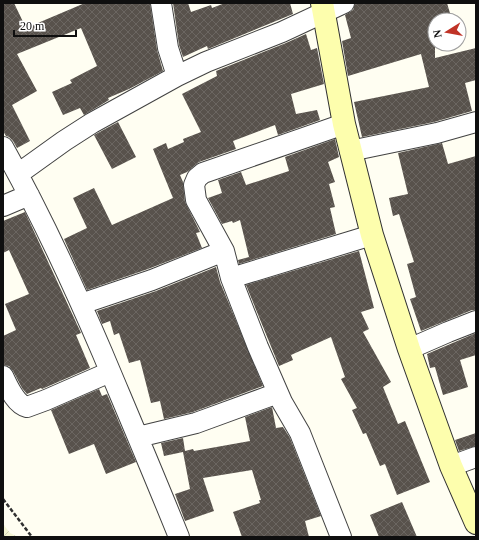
<svg xmlns="http://www.w3.org/2000/svg" width="479" height="540" font-family="'Times New Roman',serif">
  <style>
    .farmland { fill: url(#farmland-furrows) }
    .building { fill: url(#building-cross-hatch) }
    .lines { fill: none; stroke-linecap: round; stroke-linejoin: round }
    .street-casing { stroke: #424242; stroke-width: 22 }
    .secondary-casing { stroke: #313131; stroke-width: 24 }
    .path { stroke: #313131; stroke-width: 2.5; stroke-dasharray: 4 2; stroke-linecap: butt }
    .street { stroke: #fff; stroke-width: 20 }
    .secondary { stroke: #fdfead; stroke-width: 22 }
  </style>
  <defs>
    <pattern id="farmland-furrows" width="10" height="10" patternUnits="userSpaceOnUse"><rect width="10" height="10" fill="#f4f5d2"/><path d="M-1 1l2-2M0 10L10 0M9 11l2-2" fill="none" stroke="#d0d1b3"/></pattern>
    <pattern id="building-cross-hatch" width="8" height="8" patternUnits="userSpaceOnUse"><rect width="8" height="8" fill="#58524c"/><path d="M0 0l8 8M0 8l8-8" fill="none" stroke="#6b6661"/></pattern>
  </defs>
  <rect width="100%" height="100%" fill="#fffef2"/>
  <path class="farmland" d="M 3,524 L 10,533 L 18,537 L 3,537 Z"/>
  <path class="building" d="M 3,3 L 14,3 L 26,28 L 85,3 L 150,3 L 157,50 L 163,71 L 129,89 L 108,98 L 109,100 L 84,115 L 80,108 L 63,115 L 52,92 L 72,83 L 70,80 L 97,66 L 81,28 L 17,54 L 37,91 L 12,105 L 30,141 L 17,148 L 13,141 L 9,137 L 6,136 L 3,131 Z
    M 173,3 L 188,3 L 191,12 L 211,5 L 212,8 L 225,3 L 290,3 L 293,14 L 208,49 L 207,46 L 183,57 L 179,45 Z
    M 355,3 L 447,3 L 452,20 L 435,20 L 435,58 L 476,48 L 476,80 L 465,83 L 472,111 L 434,122 L 362,137 L 354,102 L 429,87 L 421,54 L 348,76 L 342,41 L 351,38 L 345,15 L 353,10 Z
    M 306,34 L 311,50 L 317,48 L 324,84 L 291,94 L 296,114 L 317,110 L 320,120 L 278,135 L 275,125 L 233,141 L 236,149 L 199,162 L 187,172 L 180,175 L 183,182 L 185,202 L 200,232 L 196,233 L 202,248 L 148,269 L 87,290 L 64,239 L 87,228 L 73,198 L 94,188 L 112,225 L 173,198 L 153,149 L 166,143 L 168,149 L 184,142 L 183,139 L 201,132 L 182,94 L 217,76 L 216,71 L 286,43 Z
    M 118,122 L 136,157 L 112,169 L 94,135 Z
    M 335,139 L 339,157 L 328,162 L 335,182 L 329,184 L 335,207 L 330,208 L 336,234 L 239,264 L 238,260 L 249,257 L 240,220 L 233,223 L 232,221 L 222,224 L 208,198 L 222,193 L 218,180 L 241,172 L 246,185 L 289,171 L 285,157 Z
    M 442,143 L 448,164 L 476,156 L 476,310 L 472,310 L 421,331 L 410,299 L 416,297 L 407,264 L 414,262 L 399,214 L 393,216 L 389,198 L 408,194 L 398,153 Z
    M 25,212 L 81,333 L 76,335 L 90,368 L 42,389 L 41,388 L 27,394 L 22,388 L 13,371 L 9,366 L 3,365 L 3,336 L 16,330 L 5,304 L 29,294 L 9,250 L 3,253 L 3,221 Z
    M 359,251 L 374,308 L 361,312 L 369,329 L 363,332 L 391,382 L 383,387 L 398,424 L 405,421 L 430,482 L 397,495 L 385,464 L 380,466 L 366,433 L 363,434 L 352,410 L 357,408 L 341,379 L 345,377 L 331,337 L 291,355 L 293,360 L 279,366 L 246,285 Z
    M 216,267 L 220,282 L 263,386 L 193,412 L 164,419 L 160,401 L 151,403 L 140,360 L 129,363 L 119,333 L 114,335 L 110,321 L 102,324 L 97,311 L 156,291 Z
    M 476,333 L 476,355 L 460,360 L 468,387 L 443,395 L 435,367 L 430,368 L 427,354 Z
    M 99,389 L 102,396 L 107,394 L 136,462 L 106,474 L 94,444 L 69,454 L 51,410 Z
    M 272,407 L 276,428 L 283,427 L 290,438 L 321,516 L 305,521 L 309,537 L 242,537 L 233,512 L 260,503 L 259,500 L 261,500 L 252,470 L 203,478 L 214,511 L 185,521 L 175,494 L 190,489 L 183,452 L 164,456 L 161,443 L 183,438 L 185,451 L 193,449 L 194,451 L 250,441 L 245,417 Z
    M 476,433 L 476,446 L 459,451 L 455,440 Z
    M 402,502 L 417,537 L 379,537 L 370,515 Z"/>
  <g class="lines">
    <g class="street-casing">
      <path id="street" d="M 161,3 L 168,48 L 177,76
        M 3,147 C 40,213 72,282 102,352 C 128,414 154,475 179,537
        M 350,151 L 437,133 L 476,122
        M 18,174 L 64,141 L 92,123 L 177,76 L 206,62 L 282,32 L 344,3
        M 3,206 L 29,195
        M 231,278 L 372,235
        M 81,304 L 152,280 L 224,251
        M 409,349 L 448,332 L 476,321
        M 3,376 C 8,386 15,404 27,407 L 46,400 L 110,372
        M 138,437 L 196,423 L 278,393
        M 451,466 L 476,457
        M 341,537 L 300,433 L 282,402 L 258,347 L 231,278 L 224,251 L 196,200 L 194,185 L 197,178 L 203,173 L 344,124"/>
    </g>
    <g class="secondary-casing">
      <path id="secondary" d="M 322,3 L 344,124 L 372,235 L 409,349 L 451,466 L 476,523"/>
    </g>
    <path class="path" d="M 3,499 L 32,537"/>
    <use href="#street" class="street"/>
    <use href="#secondary" class="secondary"/>
  </g>
  <rect width="479" height="540" fill="none" stroke="#0f0f0f" stroke-width="8"/>
  <g transform="translate(447 32) rotate(259)"><circle r="19" fill="#ffffff" stroke="#9f9f9f"/>
  <path d="M0-3L7 15L0 10L-7 15Z" fill="#c03327"/>
  <text y="-6" font-size="11" font-weight="bold" text-anchor="middle" fill="#0f0f0f">N</text>
  </g>
  <path d="M14 30v6h62v-6" fill="none" stroke="#0f0f0f" stroke-width="2"/>
  <text x="20" y="30" font-size="12" fill="#0f0f0f" stroke="#ffffff" stroke-width="3" paint-order="stroke">20 m</text>
</svg>
